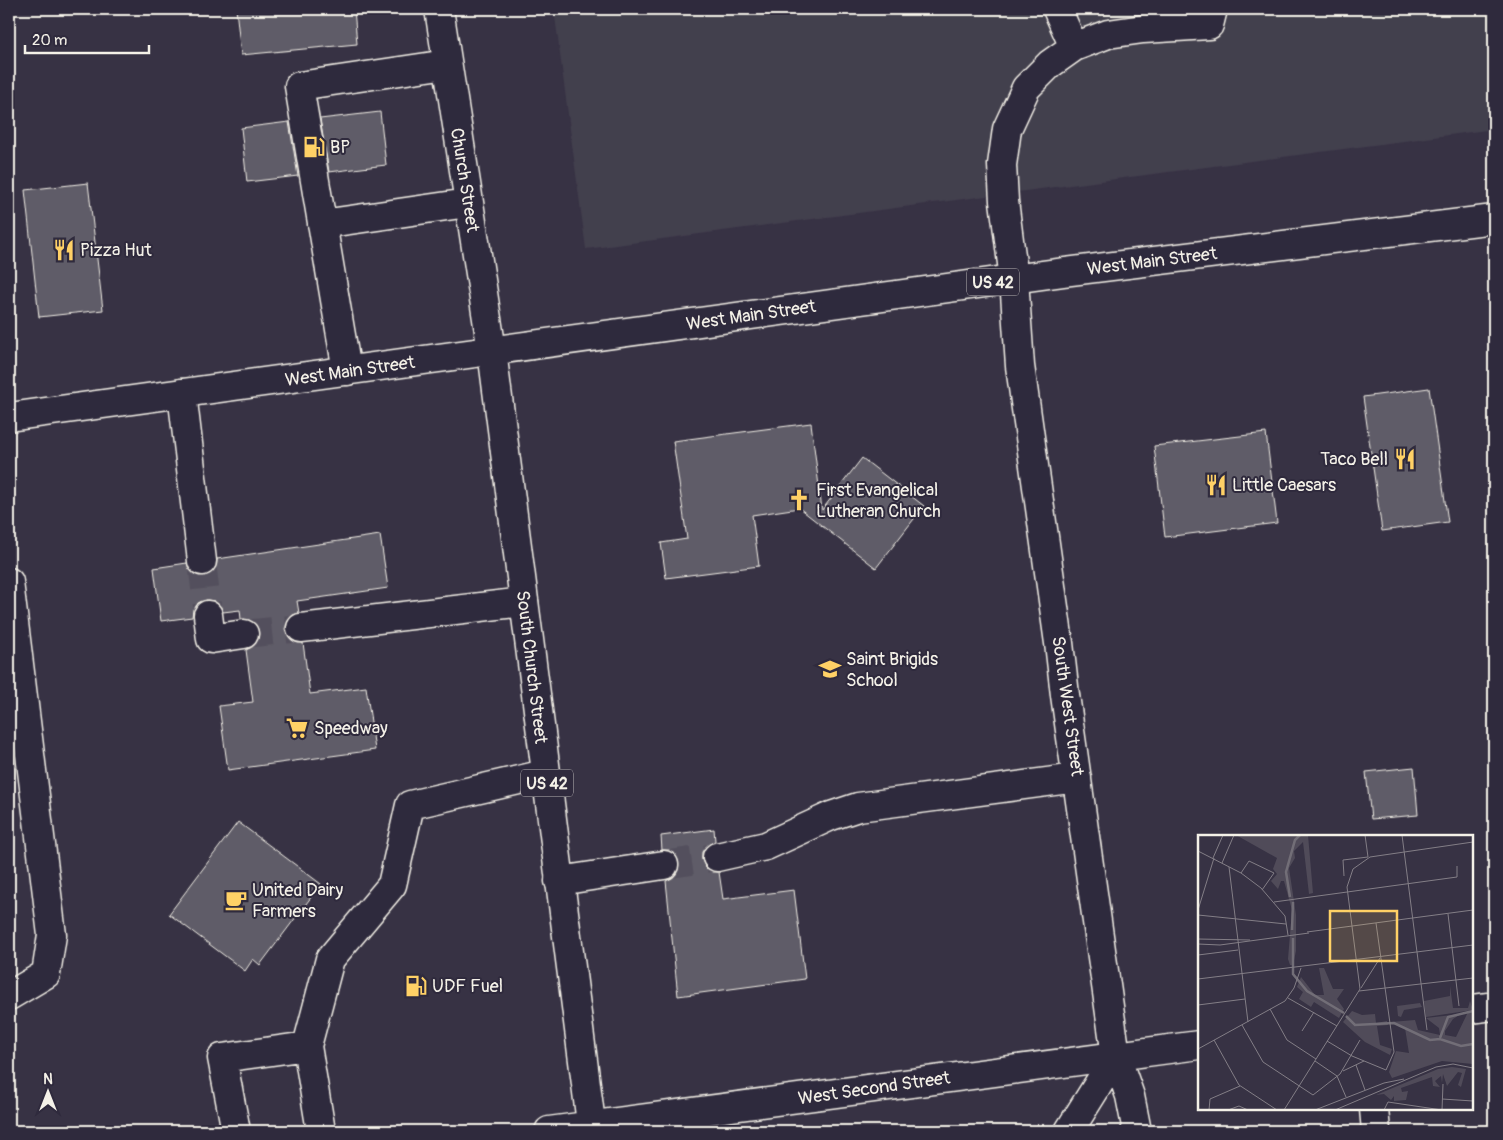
<svg xmlns="http://www.w3.org/2000/svg" width="1503" height="1140" font-family="Pangolin,sans-serif">
  <style>
    .built { fill: #433f4e }
    .building { fill: #5f5c67; stroke: #f4f1e8 }
    .lines { fill: none; stroke-linecap: round; stroke-linejoin: round }
    .minor-tunnel { stroke: #534f5d; stroke-width: 28; stroke-dasharray: 28 14; stroke-linecap: butt }
    .minor-casing { stroke: #f4f1e8; stroke-width: 31 }
    .major-casing { stroke: #f4f1e8; stroke-width: 31 }
    .highway-casing { stroke: #f4f1e8; stroke-width: 31 }
    .minor { stroke: #2f2a3d; stroke-width: 28 }
    .major { stroke: #2f2a3d; stroke-width: 28 }
    .highway { stroke: #2f2a3d; stroke-width: 28 }
    .labels { text-anchor: middle; stroke-width: 4; stroke-linejoin: round; paint-order: stroke }
    .shield { fill: #2f2a3d; stroke: #b9b5b5; stroke-width: 1 }
    .shield-label { font-size: 16px; font-weight: bold; fill: #f4f1e8 }
    .poi-label { font-size: 18px; fill: #f4f1e8; stroke: #2f2a3d; text-anchor: start }
    .street-label { font-size: 18px; fill: #f4f1e8; stroke: #2f2a3d }
    .inset-river { fill: none; stroke: #726e77; stroke-width: 2.5 }
    .inset-road { fill: none; stroke: #837e86; stroke-width: 1 }
    .view { fill: #ffd166; fill-opacity: 0.15; stroke: #ffd166; stroke-width: 2.5 }
    .inset-edge { fill: none; stroke: #f4f1e8; stroke-width: 2.5 }
  </style>
  <rect width="100%" height="100%" fill="#373244"/>
  <filter id="ink" filterUnits="userSpaceOnUse"><feTurbulence type="fractalNoise" baseFrequency=".02" numOctaves="2"/><feDisplacementMap in="SourceGraphic" scale="10" xChannelSelector="R" yChannelSelector="G"/><feConvolveMatrix kernelMatrix="1 2 1 2 8 2 1 2 1" color-interpolation-filters="sRGB"/></filter>
  <g filter="url(#ink)">
    <path class="built" d="M 554,9 L 1494,9 L 1494,129 L 586,249 Z"/>
    <path class="building" d="M 236,9 L 354,9 L 357,44 L 241,55 Z
      M 380,112 L 386,165 L 329,172 L 320,119 Z
      M 289,122 L 298,176 L 247,182 L 241,128 Z
      M 88,183 L 103,310 L 39,317 L 25,190 Z
      M 1429,388 L 1448,522 L 1382,531 L 1363,397 Z
      M 811,423 L 822,510 L 862,458 L 924,506 L 876,568 L 799,508 L 752,515 L 759,566 L 666,578 L 661,543 L 687,539 L 673,441 Z
      M 1266,433 L 1277,523 L 1165,537 L 1154,446 Z
      M 380,535 L 388,588 L 297,601 L 299,613 L 291,616 L 287,621 L 285,629 L 288,637 L 294,642 L 303,643 L 310,694 L 366,687 L 375,750 L 228,770 L 219,706 L 253,702 L 246,650 L 254,646 L 259,639 L 259,631 L 256,625 L 250,620 L 241,619 L 240,610 L 223,612 L 220,605 L 214,601 L 207,600 L 198,603 L 193,609 L 192,617 L 161,621 L 154,568 L 187,563 L 190,571 L 195,575 L 204,576 L 212,573 L 216,568 L 217,559 Z
      M 1414,767 L 1418,815 L 1371,819 L 1366,772 Z
      M 238,822 L 321,884 L 260,965 L 253,959 L 245,971 L 169,914 Z
      M 714,829 L 715,841 L 706,846 L 702,852 L 702,860 L 706,868 L 712,872 L 719,872 L 723,899 L 794,890 L 805,979 L 678,996 L 666,881 L 674,877 L 679,870 L 679,863 L 676,855 L 669,850 L 662,850 L 661,836 Z"/>
    <g class="lines">
      <path class="minor-tunnel" d="M 202,561 L 208,615
        M 244,634 L 301,628
        M 664,865 L 717,857"/>
      <g class="minor-casing">
        <path id="minor" d="M 1057,9 L 1074,47
          M 322,224 L 468,203
          M 347,371 L 299,86 L 447,64
          M 182,393 L 202,561
          M 9,582 L 52,935 L 46,974 L 9,996
          M 208,615 L 211,639 L 244,634
          M 301,628 L 524,602
          M 717,857 L 766,846 L 831,816 L 858,807 L 1077,778
          M 559,881 L 664,865
          M 307,1046 L 330,959 L 392,885 L 410,805 L 545,774
          M 1374,1109 L 1376,1131
          M 236,1131 L 222,1058 L 307,1046 L 321,1131
          M 1069,1131 L 1116,1056
          M 1137,1131 L 1130,1096 L 1116,1056 L 1065,695 L 1059,643 L 1020,366 L 1014,279 L 1004,201 L 1002,165 L 1007,129 L 1026,88 L 1050,64 L 1074,47 L 1108,34 L 1143,29 L 1209,25 L 1213,9"/>
      </g>
      <g class="major-casing">
        <path id="major" d="M 9,417 L 1064,272 L 1494,219
          M 1472,1009 L 1494,1006
          M 549,1131 L 1199,1045"/>
      </g>
      <g class="highway-casing">
        <path id="highway" d="M 439,9 L 492,351 L 592,1131"/>
      </g>
      <use href="#minor" class="minor"/>
      <use href="#major" class="major"/>
      <use href="#highway" class="highway"/>
    </g>
  </g>
  <defs>
    <g id="fuel-bare" transform="scale(1.725)"><path d="M-5.5-6h7V0h2V4h1.3V-2.5L3-4.5l.8-.8L6-3V5H2.5V1h-1V6h-7ZM-4.2-4.7v3.2H.2V-4.7Z" fill="#ffd166" stroke="#2f2a3d" stroke-width="2.5" paint-order="stroke"/></g>
    <g id="restaurant-bare" transform="scale(1.725)"><path d="M-5-6h1v4h1v-4h1v4h1v-4h1v5L-1.5 .5V6h-2V.5L-5-1ZM5-6V6H3V1.5H1.5Q1.5-4 5-6Z" fill="#ffd166" stroke="#2f2a3d" stroke-width="2.5" paint-order="stroke"/></g>
    <g id="church-bare" transform="scale(1.725)"><path d="M-1.2-6h2.4v3.5h3.3v2.4h-3.3V6h-2.4V-.1h-3.3v-2.4h3.3Z" fill="#ffd166" stroke="#2f2a3d" stroke-width="2.5" paint-order="stroke"/></g>
    <g id="school-bare" transform="scale(1.725)"><path d="M0-5L7-2L0 1L-7-2ZM-4 1L0 2.5L4 1V4Q0 6-4 4Z" fill="#ffd166" stroke="#2f2a3d" stroke-width="2.5" paint-order="stroke"/></g>
    <g id="supermarket-bare" transform="scale(1.725)"><path d="M-6-5.5h2.5l.6 2H6L4.5 2H-2.5L-4.4-4H-6ZM-1.5 3.2a1.3 1.3 0 1 0 .1 0ZM3 3.2a1.3 1.3 0 1 0 .1 0Z" fill="#ffd166" stroke="#2f2a3d" stroke-width="2.5" paint-order="stroke"/></g>
    <g id="cafe-bare" transform="scale(1.725)"><path d="M-5.5-4.5H6V0H3Q3 3.5 0 3.5H-2.5Q-5.5 3.5-5.5 0ZM3-3.2v2h1.7v-2ZM-6 4.5H4V6H-6Z" fill="#ffd166" stroke="#2f2a3d" stroke-width="2.5" paint-order="stroke"/></g>
  </defs>
  <g fill-rule="evenodd">
    <use href="#fuel-bare" x="314" y="147"/>
    <use href="#restaurant-bare" x="64" y="250"/>
    <use href="#restaurant-bare" x="1405" y="459"/>
    <use href="#restaurant-bare" x="1216" y="485"/>
    <use href="#church-bare" x="799" y="500"/>
    <use href="#school-bare" x="830" y="669"/>
    <use href="#supermarket-bare" x="297" y="728"/>
    <use href="#cafe-bare" x="236" y="900"/>
    <use href="#fuel-bare" x="416" y="986"/>
  </g>
  <g class="labels">
    <g class="shield">
      <rect x="967" y="268.5" width="52" height="27" rx="4"/>
      <rect x="521" y="769.5" width="52" height="27" rx="4"/>
    </g>
    <g class="shield-label">
      <text x="993" y="288">US 42</text>
      <text x="547" y="789">US 42</text>
    </g>
    <g class="poi-label">
      <text x="330" y="153">BP</text>
      <text x="80" y="256">Pizza Hut</text>
      <text x="1388" y="465" text-anchor="end">Taco Bell</text>
      <text x="1232" y="491">Little Caesars</text>
      <text x="816" y="496">First Evangelical<tspan x="816" dy="21">Lutheran Church</tspan></text>
      <text x="846" y="665">Saint Brigids<tspan x="846" dy="21">School</tspan></text>
      <text x="314" y="734">Speedway</text>
      <text x="252" y="896">United Dairy<tspan x="252" dy="21">Farmers</tspan></text>
      <text x="432" y="992">UDF Fuel</text>
    </g>
    <g class="street-label">
      <text transform="translate(465 180) rotate(81)" y="6">Church Street</text>
      <text transform="translate(1152 261) rotate(-7)" y="6">West Main Street</text>
      <text transform="translate(751 315) rotate(-8)" y="6">West Main Street</text>
      <text transform="translate(350 371) rotate(-8)" y="6">West Main Street</text>
      <text transform="translate(532 667) rotate(83)" y="6">South Church Street</text>
      <text transform="translate(1068 706) rotate(82)" y="6">South West Street</text>
      <text transform="translate(874 1088) rotate(-8)" y="6">West Second Street</text>
    </g>
  </g>
  <g transform="translate(1198 835)">
    <rect width="275" height="275" fill="#373244"/>
    <path d="M 38,0 L 110,0 L 115,58 L 111,59 L 105,7 L 96,16 L 97,23 L 91,33 L 98,80 L 98,116 L 95,130 L 92,130 L 90,124 L 94,75 L 86,46 L 83,46 L 80,54 L 73,46 L 79,39 L 75,34 L 79,23 ZM 121,133 L 126,133 L 135,154 L 146,154 L 139,164 L 146,174 L 141,183 L 116,167 L 113,172 L 101,164 L 105,157 L 99,152 L 103,142 L 117,160 L 126,160 ZM 252,151 L 255,173 L 270,173 L 272,166 L 275,175 L 228,182 L 226,166 L 252,161 ZM 222,168 L 224,172 L 206,175 L 203,182 L 200,181 L 199,171 ZM 154,176 L 164,180 L 177,179 L 178,188 L 189,186 L 190,190 L 179,191 L 182,210 L 194,214 L 192,220 L 167,207 L 145,187 ZM 270,177 L 275,177 L 275,229 L 244,226 L 194,243 L 191,237 L 198,216 L 211,218 L 207,193 L 193,187 L 217,185 L 220,195 L 242,200 L 241,193 L 228,183 L 263,179 L 255,184 L 247,196 L 247,200 L 258,202 ZM 254,232 L 268,234 L 263,252 L 260,250 L 264,238 L 260,237 L 249,251 L 245,239 L 244,248 L 243,241 L 237,246 L 242,252 L 235,251 L 234,242 L 203,253 L 204,257 L 210,256 L 208,265 L 196,266 L 196,261 L 193,265 L 186,259 L 178,260 L 240,234 Z" fill="#504b59"/>
    <path class="inset-river" d="M 92,62 L 88,37 L 97,5 L 102,0M 94,95 L 95,67M 95,103 L 95,139 L 109,156 L 146,178M 148,181 L 157,190 L 196,188 L 232,205 L 242,204 L 263,211 L 275,209M 242,203 L 250,182 L 275,176"/>
    <path class="inset-road" d="M 204,0 L 229,195M 0,16 L 43,38 L 63,53 L 87,81 L 90,100M 15,23 L 25,0M 24,28 L 36,0M 31,32 L 50,187M 43,38 L 51,26 L 76,38 L 64,55M 146,41 L 145,25 L 170,22 L 167,0M 76,67 L 259,42 L 259,31M 0,75 L 16,23M 250,79 L 261,171M 0,80 L 88,89M 178,88 L 196,217 L 188,235M 109,97 L 275,75M 0,104 L 52,105M 0,109 L 22,110 L 111,98M 0,120 L 40,115M 0,144 L 275,110M 163,153 L 182,123M 161,156 L 275,143M 90,163 L 139,191M 0,170 L 47,164M 72,174 L 89,205 L 118,224M 44,190 L 65,227 L 115,260M 104,196 L 116,177M 16,205 L 41,250 L 79,275M 129,206 L 154,221 L 188,235M 0,214 L 87,166 L 96,153 L 103,133M 117,226 L 139,241 L 148,262M 158,230 L 167,255M 145,236 L 166,226M 115,260 L 142,239 L 162,205M 244,264 L 275,266M 11,275 L 12,264 L 42,251M 30,275 L 41,271 L 50,275M 86,275 L 162,154 L 149,52 L 155,34 L 172,22 L 275,7M 117,275 L 186,248 L 206,244M 137,275 L 238,232 L 255,229 L 275,233M 186,275 L 190,267 L 244,275 L 245,249"/>
    <path class="view" d="M 132,76 L 199,76 L 199,126 L 132,126 Z"/>
    <rect width="275" height="275" class="inset-edge"/>
  </g>
  <rect width="1503" height="1140" fill="none" stroke="#2f2a3d" stroke-width="30"/>
  <rect x="15" y="15" width="1473" height="1110" fill="none" stroke="#f4f1e8" stroke-width="2" filter="url(#ink)"/>
  <g transform="translate(48 1092)" stroke="#2f2a3d" stroke-width="4" paint-order="stroke">
  <path d="M0-4L9 19L0 12L-9 19Z" fill="#f4f1e8"/>
  <text y="-8" font-size="14" font-weight="bold" text-anchor="middle" fill="#f4f1e8">N</text>
  </g>
  <path d="M25 45v8h124v-8" fill="none" stroke="#f4f1e8" stroke-width="2.5"/>
  <text x="32" y="45" font-size="15" fill="#f4f1e8" stroke="#2f2a3d" stroke-width="4" paint-order="stroke">20 m</text>
</svg>
